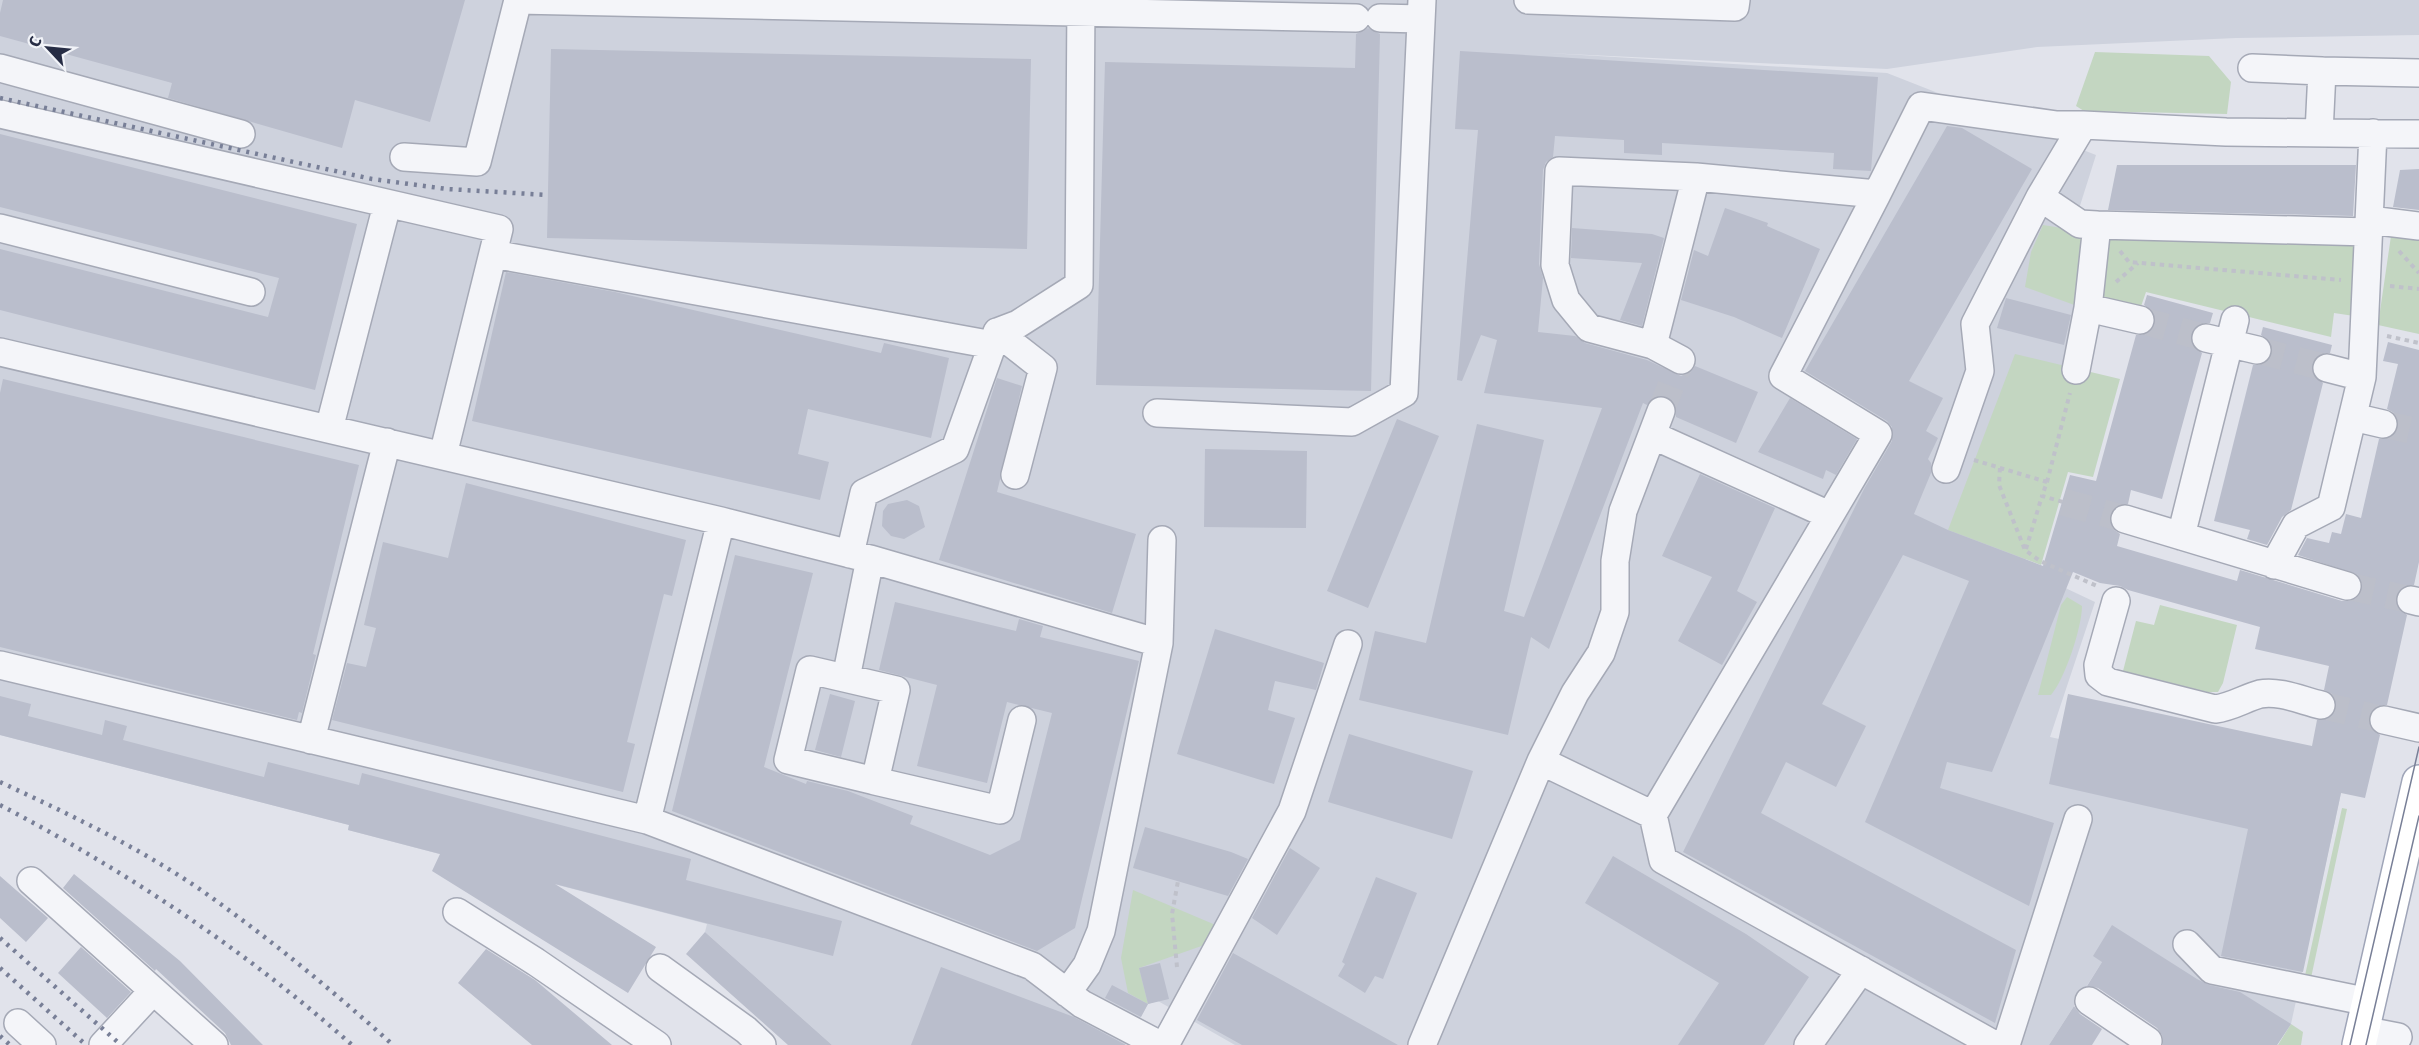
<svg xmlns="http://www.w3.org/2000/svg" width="2419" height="1045" font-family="'Fira Sans',sans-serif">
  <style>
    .built { fill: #ced2dd }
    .green { fill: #c3d6c1 }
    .building { fill: #babecc }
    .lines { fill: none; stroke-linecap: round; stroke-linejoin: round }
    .minor-tunnel { stroke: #bcbfca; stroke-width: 27; stroke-dasharray: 27 14; stroke-linecap: butt }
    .minor-casing { stroke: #a5a9b6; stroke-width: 30 }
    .major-casing { stroke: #9fa5b8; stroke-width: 36 }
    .path { stroke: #bfc1ca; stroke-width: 4; stroke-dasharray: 4.5 4.5; stroke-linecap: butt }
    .minor { stroke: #f4f5f9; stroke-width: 27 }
    .major { stroke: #fff; stroke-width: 33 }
    .tram { stroke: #787f97; stroke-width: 1.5 }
    .rail { stroke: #787f97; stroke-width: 4.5; stroke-dasharray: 3 6; stroke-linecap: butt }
  </style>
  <rect width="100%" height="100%" fill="#e1e3eb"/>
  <path class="built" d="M 0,0 L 2419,0 L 2419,35 L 2236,38 L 2037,47 L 1887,69 L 1547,53 L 1887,73 L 2096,155 L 2065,253 L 2118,270 L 2023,568 L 2095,602 L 2050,737 L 2129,754 L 2341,793 L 2291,1024 L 2277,1045 L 2231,1045 L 2102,962 L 2049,1045 L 1235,1045 L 1158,1001 L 1148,1004 L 1125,1045 L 832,1045 L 705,932 L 707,924 L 348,830 L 349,825 L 0,735 Z"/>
  <path class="green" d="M 2095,52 L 2209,56 L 2231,82 L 2227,114 L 2084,111 L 2076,106 Z
    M 2043,225 L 2087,232 L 2077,306 L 2025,287 L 2031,252 Z
    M 2392,229 L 2419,233 L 2419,334 L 2378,325 Z
    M 2101,232 L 2361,246 L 2361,317 L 2334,313 L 2331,337 L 2146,292 L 2138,315 L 2092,306 Z
    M 2015,354 L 2120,379 L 2093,477 L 2068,472 L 2041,565 L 1948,530 Z
    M 2067,597 L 2082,606 C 2082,627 2065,679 2051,695 L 2038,695 L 2061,605 Z
    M 2160,605 L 2237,625 L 2223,683 L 2218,692 L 2207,692 L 2123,671 L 2136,621 L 2154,625 Z
    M 2342,808 L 2347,809 L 2311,978 L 2304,980 Z
    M 1133,890 L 1218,926 L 1210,943 L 1139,968 L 1148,1004 L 1128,993 L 1121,958 Z
    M 2291,1024 L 2303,1032 L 2301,1045 L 2278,1045 Z"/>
  <path class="building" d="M 3,0 L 465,0 L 430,122 L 355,100 L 342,148 L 168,98 L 172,83 L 0,36 L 0,13 Z
    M 1368,28 L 1380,34 L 1371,391 L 1096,385 L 1105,62 L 1355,68 L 1356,34 Z
    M 551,49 L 1031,59 L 1027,249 L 547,238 Z
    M 1460,51 L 1878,77 L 1871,171 L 1833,169 L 1834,153 L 1662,143 L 1662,155 L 1624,153 L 1624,140 L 1555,136 L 1553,157 L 1546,162 L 1543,170 L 1539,264 L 1543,278 L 1538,332 L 1575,336 L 1585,343 L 1647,360 L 1681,376 L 1690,373 L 1695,366 L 1758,392 L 1736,443 L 1676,417 L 1676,408 L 1667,397 L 1658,396 L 1647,405 L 1643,403 L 1549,649 L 1531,637 L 1508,735 L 1359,700 L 1375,631 L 1426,643 L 1477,424 L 1544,440 L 1504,611 L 1524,617 L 1602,408 L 1484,393 L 1497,340 L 1481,335 L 1462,381 L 1457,380 L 1478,130 L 1455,129 Z
    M 1947,126 L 1962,128 L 2032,169 L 1909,381 L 1943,398 L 1926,431 L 1938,438 L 1928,459 L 1931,463 L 1931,473 L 1914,514 L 1948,530 L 2043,566 L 2070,475 L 2096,481 L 2136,335 L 2145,335 L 2155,324 L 2155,315 L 2144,305 L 2147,295 L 2213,313 L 2210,323 L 2201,323 L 2191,334 L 2191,343 L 2202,353 L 2162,499 L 2131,490 L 2128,504 L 2115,507 L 2110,515 L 2113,529 L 2120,534 L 2117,546 L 2237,581 L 2240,570 L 2342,601 L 2351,601 L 2358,597 L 2362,590 L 2358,575 L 2298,555 L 2307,538 L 2329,543 L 2332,532 L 2341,534 L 2346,514 L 2361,518 L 2379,439 L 2394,435 L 2398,427 L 2394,413 L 2387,409 L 2398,364 L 2383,361 L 2388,342 L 2419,350 L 2419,562 L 2414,585 L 2400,589 L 2396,596 L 2396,605 L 2407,615 L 2387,705 L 2379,705 L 2369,716 L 2369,725 L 2380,735 L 2365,798 L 2341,793 L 2303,972 L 2221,956 L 2248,829 L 2049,784 L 2068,694 L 2312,746 L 2317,720 L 2332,716 L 2336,708 L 2332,694 L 2324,690 L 2329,666 L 2255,649 L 2260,627 L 2128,590 L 2120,586 L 2100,583 L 2073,572 L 1992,772 L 1947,762 L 1940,788 L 2054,823 L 2029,906 L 1865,822 L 1969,581 L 1903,555 L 1822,704 L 1866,726 L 1836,787 L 1786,762 L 1761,813 L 2016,950 L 1995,1023 L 1683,852 L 1864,489 L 1892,441 L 1892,427 L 1887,421 L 1805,371 Z
    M 0,134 L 357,224 L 315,390 L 0,310 L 0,249 L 268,317 L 279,278 L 0,207 Z
    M 2117,165 L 2356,165 L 2353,216 L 2108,210 Z
    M 2419,169 L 2419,210 L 2393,207 L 2400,170 Z
    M 1725,208 L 1768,223 L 1767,226 L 1820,249 L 1782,338 L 1734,317 L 1681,300 L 1694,250 L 1708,256 Z
    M 1572,228 L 1652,234 L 1664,238 L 1642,326 L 1620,320 L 1642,263 L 1571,258 Z
    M 506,272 L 615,292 L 881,353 L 884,343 L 949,358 L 931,438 L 808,409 L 798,454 L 829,462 L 820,500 L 472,421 Z
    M 2006,298 L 2071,315 L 2064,345 L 1997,328 Z
    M 2263,327 L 2332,345 L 2330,353 L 2322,353 L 2312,364 L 2312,373 L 2323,383 L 2291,510 L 2282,517 L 2267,545 L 2247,539 L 2250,530 L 2214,521 L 2253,365 L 2262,365 L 2272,354 L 2272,345 L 2261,335 Z
    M 997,378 L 1022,386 L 997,492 L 1136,534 L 1112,613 L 939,560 Z
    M 3,379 L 359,465 L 313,654 L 316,655 L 302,713 L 299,712 L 297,720 L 0,647 L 0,393 Z
    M 1790,398 L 1857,439 L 1836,475 L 1826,470 L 1823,479 L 1758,452 Z
    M 1397,419 L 1439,436 L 1368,608 L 1327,591 Z
    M 1205,449 L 1307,451 L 1306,528 L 1204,527 Z
    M 1700,474 L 1775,508 L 1737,591 L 1757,602 L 1722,665 L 1678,641 L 1712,577 L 1662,556 Z
    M 466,483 L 686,540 L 672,596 L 664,594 L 627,742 L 635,744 L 623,792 L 332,720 L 347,663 L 366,667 L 376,628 L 364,625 L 383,542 L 448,558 Z
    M 907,500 L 919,506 L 925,527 L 904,539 L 891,536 L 882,526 L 883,511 L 888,504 Z
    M 735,555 L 813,573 L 764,767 L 806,784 L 807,781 L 848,791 L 913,816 L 910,824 L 990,855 L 1020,840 L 1052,713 L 1007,702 L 987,783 L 917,766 L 937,685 L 879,670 L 895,602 L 1016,631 L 1019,619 L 1043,626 L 1040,637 L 1139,661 L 1075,928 L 1037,951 L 672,811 Z
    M 1215,629 L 1324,663 L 1316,690 L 1275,681 L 1268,710 L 1295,718 L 1274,784 L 1177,754 Z
    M 830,694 L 855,701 L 841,757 L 815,750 Z
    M 0,696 L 31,704 L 28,716 L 102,735 L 105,720 L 127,726 L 123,740 L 264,777 L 268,762 L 359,785 L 362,773 L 691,859 L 686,880 L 842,921 L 833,956 L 555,884 L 656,947 L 628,993 L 432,871 L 440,854 L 348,830 L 349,825 L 0,735 Z
    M 1349,734 L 1473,771 L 1452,839 L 1328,802 Z
    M 1145,827 L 1231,852 L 1248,859 L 1228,896 L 1133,868 Z
    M 1290,848 L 1320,868 L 1277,935 L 1252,918 Z
    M 1613,856 L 1746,934 L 1809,977 L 1764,1045 L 1678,1045 L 1719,983 L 1585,903 Z
    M 74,874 L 180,961 L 263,1045 L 231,1045 L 225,1033 L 156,969 L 155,971 L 63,888 Z
    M 0,876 L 48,918 L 26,942 L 0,918 Z
    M 1376,877 L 1417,893 L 1383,979 L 1375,976 L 1365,993 L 1338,976 L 1345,964 L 1342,962 Z
    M 2112,925 L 2197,979 L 2209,985 L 2240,992 L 2291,1024 L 2277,1045 L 2163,1045 L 2162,1035 L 2157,1028 L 2098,988 L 2087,986 L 2102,962 L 2093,956 Z
    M 705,932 L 832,1045 L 788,1045 L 686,954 Z
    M 81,947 L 131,992 L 107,1018 L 58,973 Z
    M 486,949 L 535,980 L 612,1045 L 532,1045 L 458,983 Z
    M 1233,953 L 1242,958 L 1398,1045 L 1242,1045 L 1197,1020 Z
    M 1160,963 L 1169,999 L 1148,1004 L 1141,1017 L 1105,998 L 1112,985 L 1148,1004 L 1139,968 Z
    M 941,967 L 1074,1017 L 1126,1045 L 911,1045 Z
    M 2074,1006 L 2080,1014 L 2102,1029 L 2092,1045 L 2049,1045 Z"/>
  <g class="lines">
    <path class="minor-tunnel" d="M 2140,320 L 2206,338
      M 2257,350 L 2327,368
      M 1661,411 L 1681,360
      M 2383,424 L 2419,432
      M 2063,502 L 2125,519
      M 2347,586 L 2411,600
      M 2321,705 L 2384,720"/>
    <g class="minor-casing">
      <path id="minor" d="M 1528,0 L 1735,7 L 1736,0
        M 1380,18 L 1421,19
        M 0,68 L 241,134
        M 2252,68 L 2322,71
        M 0,114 L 499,229 L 443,455
        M 2319,133 L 2322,71 L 2419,73
        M 404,157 L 477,162 L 518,0 L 1356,18
        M 1877,194 L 1921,106 L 2057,125 L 2083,125
        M 2040,197 L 2080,224 L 2097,225 L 2088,308 L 2076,370
        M 2370,220 L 2419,226
        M 2097,225 L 2369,232
        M 0,228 L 251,292
        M 493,254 L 993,345
        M 2088,308 L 2140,320
        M 997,332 L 1043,368 L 1015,475
        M 2206,338 L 2257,350
        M 1653,345 L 1589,328 L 1566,300 L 1555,265 L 1559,171 L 1696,177 L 1653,345 L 1681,360
        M 0,352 L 721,521 L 870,559 L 1159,643
        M 2327,368 L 2362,377
        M 1157,413 L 1352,422 L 1404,393 L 1422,0
        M 2353,417 L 2383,424
        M 329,429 L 387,205
        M 1652,435 L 1829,515
        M 1946,469 L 1980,371 L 1975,324 L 2040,197 L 2083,125 L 2226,132 L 2419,134
        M 2125,519 L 2347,586
        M 2181,536 L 2235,320
        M 850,554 L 864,493 L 955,449 L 997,332 L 1018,324 L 1079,285 L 1081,0
        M 2274,565 L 2296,525 L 2331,507 L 2362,377 L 2373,133
        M 2411,600 L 2419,602
        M 2116,601 L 2098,665 L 2099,675 L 2108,682 L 2215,709 C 2232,707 2245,698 2260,694 C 2279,690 2303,701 2321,705
        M 0,665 L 647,820 L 1032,966 L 1082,1004 L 1160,1045
        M 810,670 L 896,690 L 875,781 L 788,760 Z
        M 846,678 L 870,559
        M 2384,720 L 2419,728
        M 311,740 L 387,442
        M 1541,761 L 1653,815 L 1878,434 L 1783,376 L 1877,194 L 1696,177
        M 875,781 L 1000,810 L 1022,720
        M 1653,815 L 1663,860 L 1995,1045
        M 647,820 L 721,521
        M 31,881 L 214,1045
        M 457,912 L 536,962 L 657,1045
        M 2187,944 L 2212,970 L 2369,1002
        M 660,968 L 746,1030 L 762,1045
        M 1067,993 L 1087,965 L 1101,931 L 1159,643 L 1162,540
        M 2089,1001 L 2148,1041
        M 18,1023 L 42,1045
        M 2362,1030 L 2398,1037
        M 103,1045 L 153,991
        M 1165,1045 L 1292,811 L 1348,644
        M 1422,1045 L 1541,761 L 1575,693 L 1601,653 L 1615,612 L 1615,561 L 1623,511 L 1661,411
        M 1808,1045 L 1861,970
        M 2006,1045 L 2078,819"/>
    </g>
    <g class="major-casing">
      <path id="major" d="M 2359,1045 L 2419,782"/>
    </g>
    <path class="path" d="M 2120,251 L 2129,262 L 2341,280
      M 2399,251 L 2419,273
      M 2116,282 L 2138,263
      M 2390,286 L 2419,289
      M 2387,336 L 2419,343
      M 1974,460 L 2047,482 L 2042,496 L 2063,502
      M 2000,468 L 1999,485 L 2025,550 L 2040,561 L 2097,586
      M 2047,482 L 2070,393
      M 2026,549 L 2042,496
      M 1177,967 L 1172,914 L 1178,881"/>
    <use href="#minor" class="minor"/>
    <use href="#major" class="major"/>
    <path class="tram" d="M 2350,1045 L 2419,747
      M 2366,1045 L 2419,816"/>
    <path class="rail" d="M 0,98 L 372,179 L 447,189 L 548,195
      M 0,782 C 69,814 138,847 201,890 C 269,938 332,990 393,1045
      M 0,805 C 126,871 245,950 352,1045
      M 0,938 L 121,1045
      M 0,968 L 86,1045
      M 0,1036 L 10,1045"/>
  </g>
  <g transform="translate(48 48) rotate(296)" stroke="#f1f3f8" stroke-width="4.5" paint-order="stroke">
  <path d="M0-4.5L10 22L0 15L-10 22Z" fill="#272d45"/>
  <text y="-9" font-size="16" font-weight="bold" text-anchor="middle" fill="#272d45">С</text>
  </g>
</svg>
